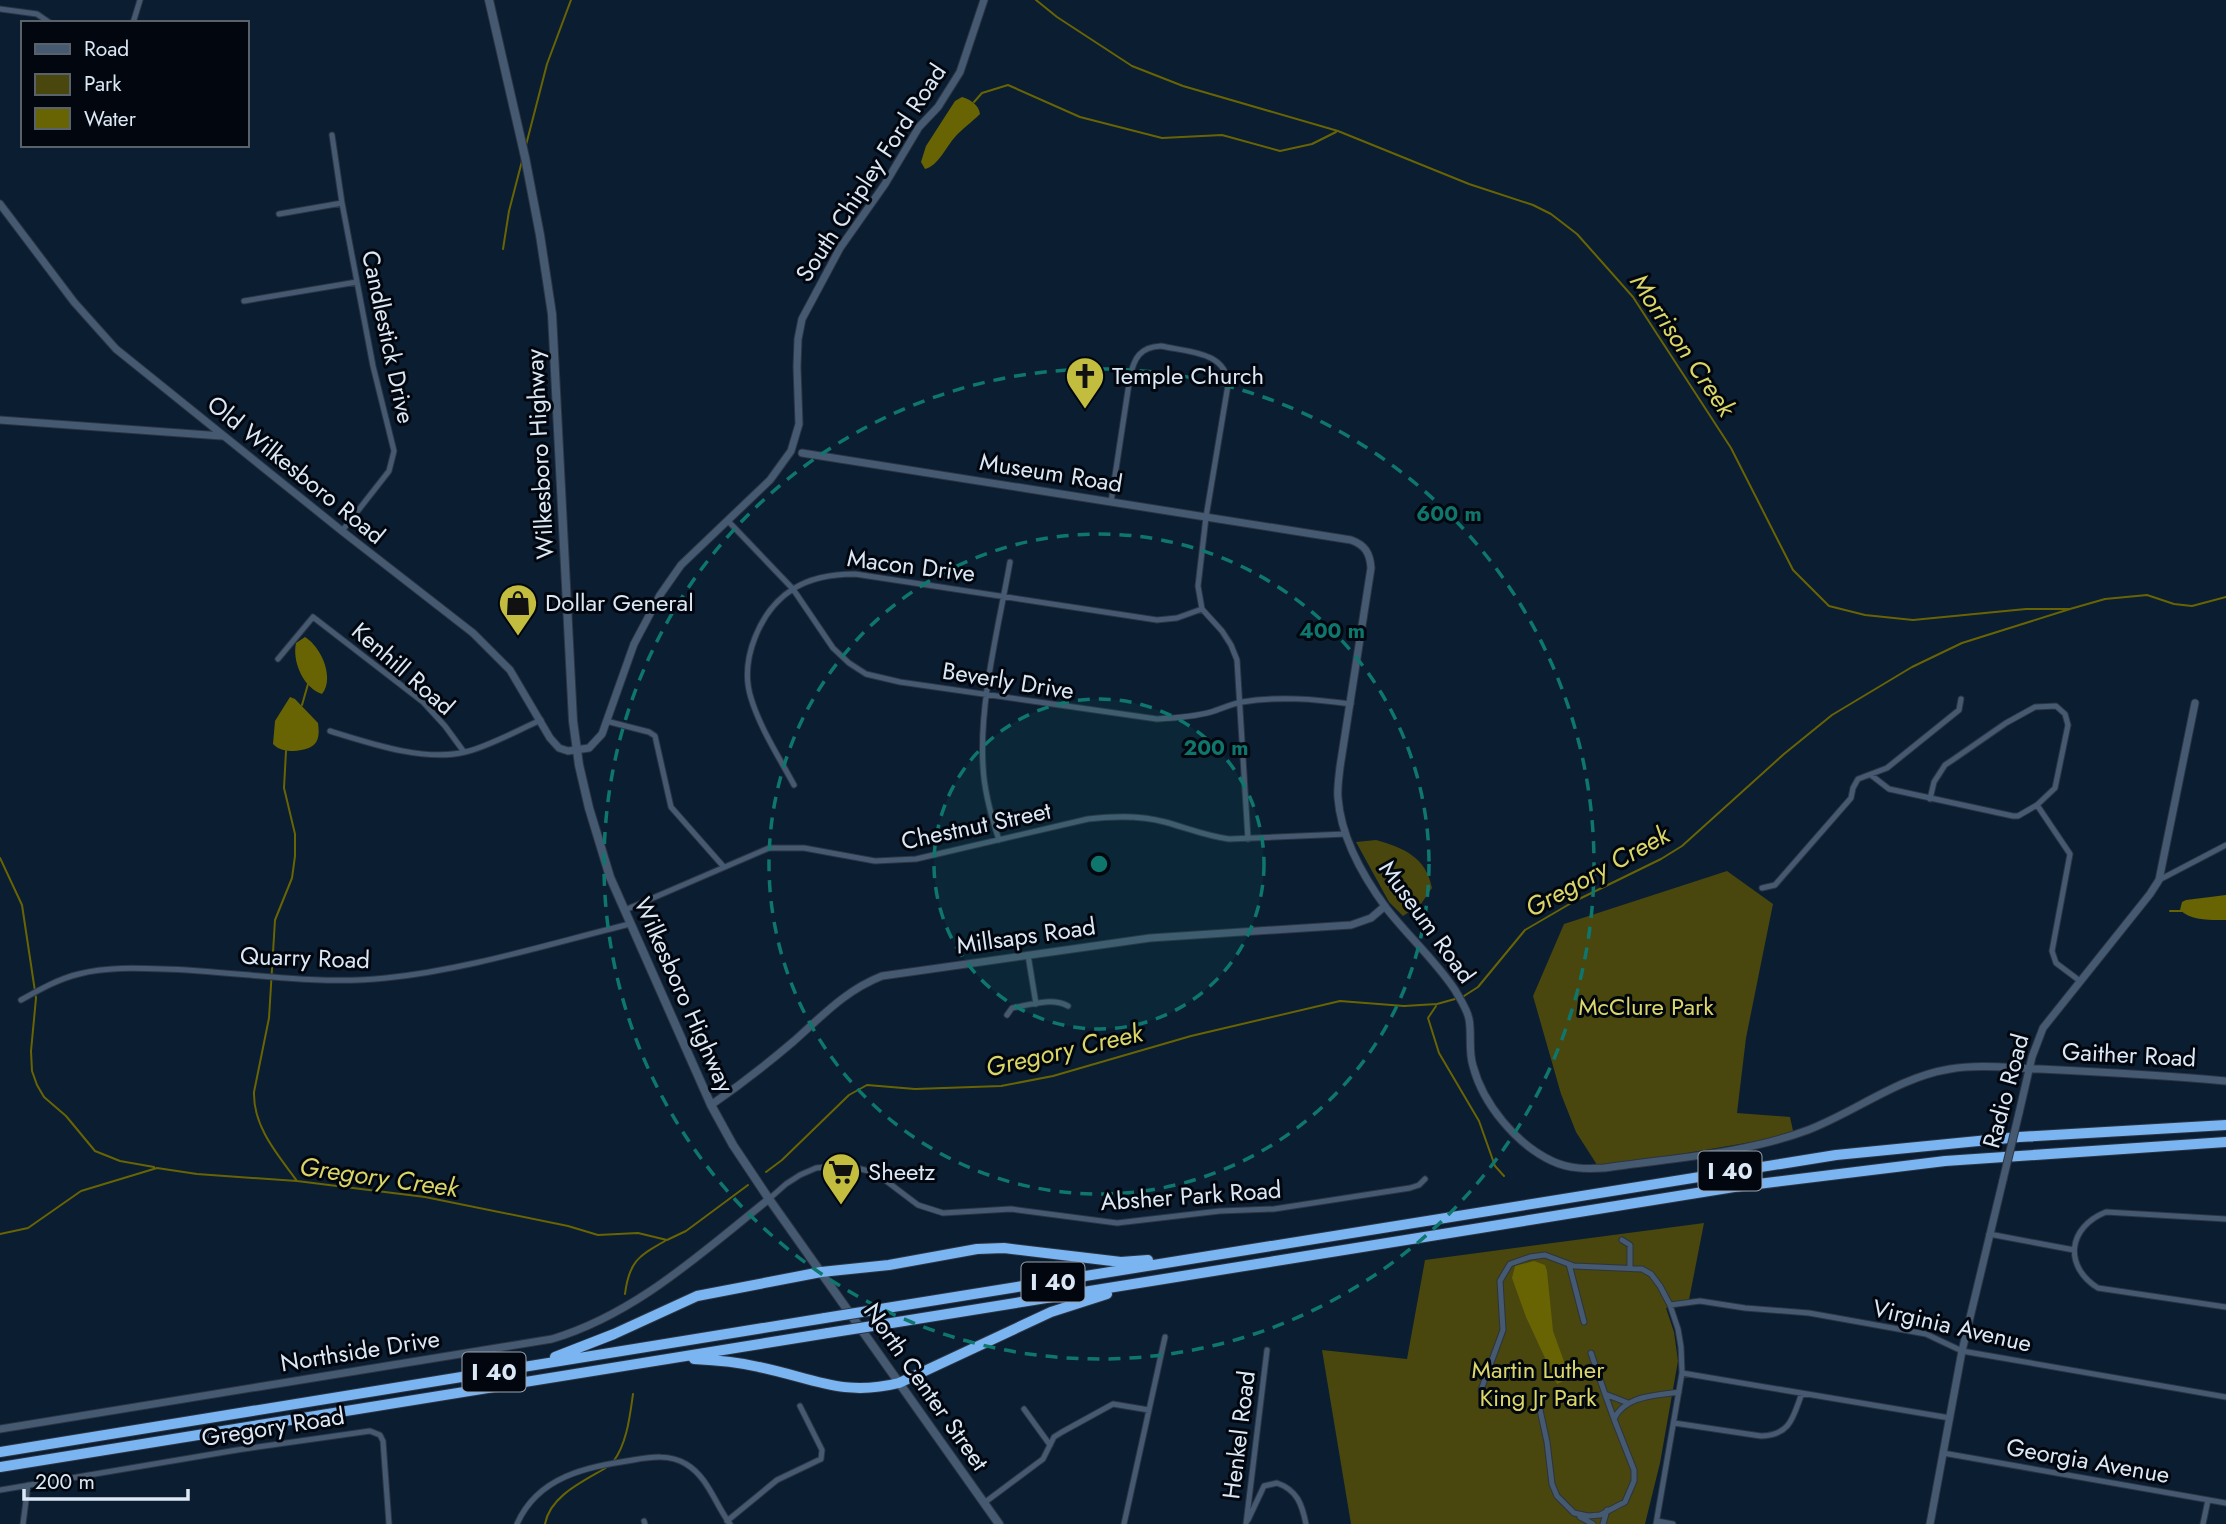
<svg xmlns="http://www.w3.org/2000/svg" width="2226" height="1524" font-family="Jost,sans-serif">
  <style>
    .green { fill: #49460e }
    .water { fill: #686404 }
    .lines { fill: none; stroke-linecap: round; stroke-linejoin: round }
    .stream { stroke: #686404; stroke-width: 2 }
    .minor-casing { stroke: #2c3443; stroke-width: 7 }
    .tertiary-casing { stroke: #2c3443; stroke-width: 9 }
    .secondary-casing { stroke: #2c3443; stroke-width: 10 }
    .motorway-casing { stroke: #2c3443; stroke-width: 12 }
    .minor { stroke: #455a70; stroke-width: 5 }
    .tertiary { stroke: #455a70; stroke-width: 7 }
    .secondary { stroke: #455a70; stroke-width: 8 }
    .motorway { stroke: #7ab4f1; stroke-width: 10 }
    .tertiary-bridge-casing { stroke: #2c3443; stroke-width: 9; stroke-linecap: butt }
    .motorway-bridge-casing { stroke: #2c3443; stroke-width: 12; stroke-linecap: butt }
    .tertiary-bridge { stroke: #455a70; stroke-width: 7 }
    .motorway-bridge { stroke: #7ab4f1; stroke-width: 10 }
    .ring { fill: none; stroke: #0f766e; stroke-width: 3.5; stroke-dasharray: 12 9 }
    .labels { text-anchor: middle; stroke-width: 6; stroke-linejoin: round; paint-order: stroke }
    .shield { fill: #02070f; stroke: #9ba4b0; stroke-width: 2 }
    .shield-label { font-size: 23px; font-weight: bold; fill: #dce8f5 }
    .street-label { font-size: 24px; fill: #dce8f5; stroke: #02070f }
    .poi-label { font-size: 24px; fill: #dce8f5; stroke: #02070f; text-anchor: start }
    .park-label { font-size: 24px; fill: #dcd768; stroke: #02070f }
    .water-label { font-size: 26px; font-style: italic; fill: #dad565; stroke: #02070f }
    .centre { fill: #0f766e; stroke: #02070f; stroke-width: 3.5 }
    .ring-label { font-size: 21px; text-anchor: middle; font-weight: bold; fill: #0f766e; stroke: #02070f; stroke-width: 6; stroke-linejoin: round; paint-order: stroke }
  </style>
  <rect width="100%" height="100%" fill="#0b1d30"/>
  <path class="green" d="M 1376,840 C 1404,848 1426,857 1432,888 L 1421,904 L 1403,916 L 1389,902 L 1356,842 Z
    M 1727,871 L 1773,904 L 1746,1038 L 1737,1113 L 1790,1117 L 1794,1135 L 1599,1168 L 1576,1132 L 1561,1094 L 1533,996 L 1564,924 Z
    M 1704,1223 L 1688,1305 L 1675,1305 L 1666,1308 L 1674,1332 L 1678,1361 L 1660,1463 L 1645,1524 L 1351,1524 L 1322,1350 L 1407,1359 L 1425,1260 Z"/>
  <path class="water" d="M 962,97 C 970,99 979,105 980,114 C 972,122 962,129 955,137 C 946,147 938,166 925,169 L 921,162 L 926,146 L 955,101 Z
    M 305,637 C 321,647 335,677 322,694 C 303,688 292,661 296,643 Z
    M 290,697 L 295,699 L 318,723 C 321,744 314,749 294,751 C 285,751 279,750 273,744 L 275,721 Z
    M 2226,895 L 2226,920 C 2211,920 2191,921 2180,910 L 2182,902 L 2186,900 Z
    M 1534,1261 L 1545,1265 L 1547,1271 L 1553,1331 L 1570,1378 L 1557,1384 L 1526,1317 L 1512,1278 L 1515,1266 Z"/>
  <g class="lines">
    <path class="stream" d="M 1036,0 L 1057,17 L 1132,66 L 1183,86 L 1338,131 L 1469,184 L 1533,205 L 1551,214 L 1577,234 L 1633,297 L 1731,448 L 1793,570 L 1829,606 L 1865,615 L 1913,620 L 2026,609 L 2070,609 L 2105,599 L 2147,595 L 2174,604 L 2192,606 L 2226,597
      M 974,102 L 982,93 L 1008,85 L 1080,117 L 1162,138 L 1222,135 L 1280,151 L 1312,144 L 1336,132
      M 526,145 L 547,64 L 571,0
      M 503,249 L 509,211 L 522,161
      M 302,705 L 308,684
      M 286,751 L 284,788 L 295,834 L 295,856 L 292,878 L 275,920 L 269,1018 L 254,1092 C 253,1127 278,1155 297,1181
      M 0,858 L 22,905 L 36,998 L 31,1051 L 32,1071 L 37,1085 L 44,1097 L 66,1116 L 95,1151 L 120,1161 L 154,1167
      M 2170,911 L 2182,911
      M 1464,996 L 1478,987 L 1525,930 L 1573,902 L 1661,859 L 1682,846 L 1784,754 L 1832,715 L 1912,667 L 1962,643 L 2070,609
      M 1436,1006 L 1428,1018 L 1439,1053 L 1479,1121 L 1495,1166 L 1504,1176
      M 766,1172 L 782,1160 L 849,1095 L 867,1085 L 915,1089 L 1001,1086 L 1053,1076 L 1191,1036 L 1340,1001 L 1404,1006 L 1437,1004 L 1455,999
      M 0,1234 L 28,1228 L 81,1191 L 157,1168 L 197,1174 L 297,1181 L 425,1197 L 568,1226 L 598,1235 L 638,1233 L 667,1240 L 686,1231 L 748,1185
      M 625,1294 C 629,1262 638,1256 665,1241
      M 613,1462 C 627,1444 630,1415 633,1394
      M 545,1524 C 550,1495 586,1480 609,1466"/>
    <g class="minor-casing">
      <path id="minor" d="M 0,9 L 37,14 L 50,23
        M 133,23 L 140,0
        M 332,135 L 342,203 L 373,366 L 394,451 L 389,471 L 342,531
        M 279,214 L 342,203
        M 244,301 L 357,282
        M 1111,502 L 1130,377 C 1134,358 1140,347 1161,346 C 1187,352 1227,351 1228,385 L 1206,517 L 1198,586 L 1202,609 L 1222,631 L 1231,645 L 1237,660 L 1248,839
        M 728,521 L 793,589 L 833,648 L 849,663 L 866,674 L 900,682 L 1157,719 C 1175,718 1193,717 1211,712 C 1221,709 1231,704 1242,702 C 1278,696 1314,699 1351,704
        M 278,659 L 313,617 L 423,702 L 445,726 L 464,752
        M 606,721 L 649,732 L 655,736 L 671,807 L 723,866
        M 330,731 C 369,743 424,762 465,752 C 488,747 518,730 541,720
        M 1871,775 L 1889,789 L 2013,816 L 2018,816 L 2037,805 L 2055,788 L 2068,725 L 2065,714 L 2056,706 L 2035,707 L 2006,723 L 1954,759 L 1945,765 L 1934,782 L 1930,799
        M 794,785 C 779,757 760,728 751,698 C 739,660 760,610 793,589 C 812,577 833,574 855,574 L 1157,620 L 1177,618 L 1202,609
        M 2037,805 L 2070,854 L 2052,951 L 2056,963 L 2080,981
        M 999,840 C 991,816 984,791 983,766 C 979,702 999,625 1010,562
        M 2159,880 L 2226,845
        M 1762,888 L 1775,885 L 1851,798 L 1853,788 L 1858,779 L 1887,768 L 1959,710 L 1961,699
        M 625,910 L 769,848 L 804,848 L 875,861 L 916,859 L 1088,819 C 1114,816 1139,815 1165,822 C 1187,828 1206,836 1229,839 L 1346,834
        M 1028,955 L 1036,1004
        M 21,1000 C 39,990 58,979 79,974 C 106,967 135,968 163,969 C 237,971 312,986 386,978 C 466,970 552,943 630,924
        M 1007,1015 L 1012,1008 C 1029,1005 1052,997 1068,1006
        M 769,1199 L 786,1184 L 800,1175 L 816,1168 L 844,1165 L 869,1171 L 881,1177 L 918,1205 L 943,1213 L 1011,1209 L 1117,1223 L 1220,1211 L 1274,1209 L 1410,1188 L 1419,1185 L 1425,1179
        M 2226,1219 L 2106,1212 C 2068,1227 2063,1266 2098,1288 L 2226,1307
        M 1989,1234 L 2074,1250
        M 1622,1240 L 1630,1245 L 1630,1268
        M 1569,1264 L 1584,1322
        M 1670,1305 L 1700,1301 L 1745,1308 L 1809,1313 L 1926,1334 L 1962,1351 L 2226,1397
        M 1591,1353 L 1605,1394 L 1628,1403
        M 1682,1373 L 1950,1418
        M 1481,1390 L 1503,1330 L 1500,1281 L 1510,1264 L 1530,1257 L 1545,1255 L 1574,1266 L 1642,1269 L 1651,1274 L 1660,1286 L 1670,1305 L 1678,1329 L 1681,1347 L 1682,1373 L 1656,1524
        M 1605,1394 L 1614,1419
        M 1024,1409 L 1050,1445
        M 1540,1410 L 1547,1442 L 1552,1484 L 1557,1496 L 1574,1513 L 1588,1516 L 1600,1515 L 1625,1502 L 1634,1481 L 1634,1470 L 1614,1419 C 1625,1395 1656,1396 1679,1392
        M 1674,1423 L 1761,1436 C 1791,1435 1793,1417 1802,1393
        M 1943,1453 L 2226,1503
        M 0,1490 L 237,1450 L 370,1431 L 380,1435 L 383,1441 L 389,1524
        M 984,1503 L 1043,1459 L 1054,1437 L 1062,1432 L 1113,1404 L 1149,1410
        M 1580,1517 L 1593,1524
        M 1248,1520 L 1264,1486 L 1277,1483 C 1297,1490 1302,1504 1306,1524
        M 644,1521 L 645,1524
        M 727,1521 L 777,1480 L 821,1459 L 822,1450 L 800,1406
        M 1657,1521 L 1673,1524
        M 23,1524 L 28,1485
        M 517,1524 C 538,1476 587,1467 633,1460 C 651,1457 670,1454 686,1464 C 708,1477 715,1504 730,1524
        M 1124,1524 L 1165,1337
        M 1246,1524 L 1267,1350
        M 1603,1524 L 1607,1510
        M 2203,1524 L 2208,1500"/>
    </g>
    <g class="tertiary-casing">
      <path id="tertiary" d="M 0,204 L 74,302 L 116,349 L 342,531 L 473,633 L 510,670 L 550,738 L 559,748 L 568,751 L 589,748 L 602,734 L 634,644 L 660,595 L 681,565 L 770,480 L 791,451 L 799,424 L 797,367 L 798,339 L 802,319 L 840,248 L 885,184 L 919,127 L 938,107 L 960,72 L 984,0
        M 0,420 L 222,436
        M 802,453 L 1351,540 C 1365,545 1370,553 1371,568 L 1340,767 C 1339,777 1337,788 1338,798 C 1341,837 1364,878 1387,909 C 1409,937 1435,960 1455,990 C 1460,999 1467,1009 1469,1019 C 1472,1034 1468,1050 1473,1066 C 1483,1104 1516,1144 1552,1161 C 1569,1169 1586,1169 1604,1168 C 1671,1158 1744,1154 1808,1130 C 1855,1112 1899,1077 1950,1069 C 1979,1064 2010,1068 2040,1069 C 2102,1072 2164,1075 2226,1081
        M 711,1105 C 740,1085 767,1064 794,1041 C 822,1016 846,990 882,976 L 1150,938 L 1351,925 L 1371,918 L 1385,906
        M 2019,1113 L 2032,1057 L 2043,1028 L 2150,894 L 2159,880 L 2195,703
        M 0,1429 L 552,1339 C 636,1314 701,1253 769,1199
        M 1930,1524 L 1962,1351 L 2003,1180"/>
    </g>
    <g class="secondary-casing">
      <path id="secondary" d="M 489,0 L 525,157 L 540,235 L 552,314 L 573,721 L 579,765 L 589,808 L 610,877 L 711,1105 L 733,1145 L 769,1199 L 999,1524"/>
    </g>
    <g class="motorway-casing">
      <path id="motorway" d="M 868,1311 L 1836,1155 L 2019,1137 L 2226,1125
        M 879,1325 L 1734,1187 L 1945,1161 L 2226,1142
        M 555,1357 L 614,1334 L 697,1296 L 821,1272 L 889,1265 L 977,1249 L 1004,1248 L 1121,1262 L 1148,1260
        M 694,1359 C 716,1360 738,1362 759,1367 C 813,1378 842,1397 899,1383 L 1051,1312 L 1107,1294
        M 0,1452 L 825,1318
        M 0,1467 L 828,1333"/>
    </g>
    <use href="#minor" class="minor"/>
    <use href="#tertiary" class="tertiary"/>
    <use href="#secondary" class="secondary"/>
    <use href="#motorway" class="motorway"/>
    <g class="tertiary-bridge-casing">
      <path id="tertiary-bridge" d="M 2003,1180 L 2019,1113"/>
    </g>
    <g class="motorway-bridge-casing">
      <path id="motorway-bridge" d="M 825,1318 L 868,1311
        M 828,1333 L 879,1325"/>
    </g>
    <use href="#tertiary-bridge" class="tertiary-bridge"/>
    <use href="#motorway-bridge" class="motorway-bridge"/>
  </g>
  <circle cx="1099" cy="864" r="165" fill="#0f766e" fill-opacity=".12"/>
  <g class="ring">
    <circle cx="1099" cy="864" r="165"/>
    <circle cx="1099" cy="864" r="330"/>
    <circle cx="1099" cy="864" r="495"/>
  </g>
  <defs>
    <g id="church-pin" transform="scale(2.0125)"><path d="M0 17L-7.5 6A9.5 9.5 0 1 1 7.5 6Z" fill="#c3bd3f" stroke="#02070f"/><path d="M-1.2-6h2.4v3.5h3.3v2.4h-3.3V6h-2.4V-.1h-3.3v-2.4h3.3Z" fill="#111"/></g>
    <g id="shop-pin" transform="scale(2.0125)"><path d="M0 17L-7.5 6A9.5 9.5 0 1 1 7.5 6Z" fill="#c3bd3f" stroke="#02070f"/><path d="M-5-2.5h2.3a2.7 3.5 0 0 1 5.4 0H5L5.5 6h-11ZM-1.5-2.5h3a1.5 2.3 0 0 0-3 0Z" fill="#111"/></g>
    <g id="supermarket-pin" transform="scale(2.0125)"><path d="M0 17L-7.5 6A9.5 9.5 0 1 1 7.5 6Z" fill="#c3bd3f" stroke="#02070f"/><path d="M-6-5.5h2.5l.6 2H6L4.5 2H-2.5L-4.4-4H-6ZM-1.5 3.2a1.3 1.3 0 1 0 .1 0ZM3 3.2a1.3 1.3 0 1 0 .1 0Z" fill="#111"/></g>
  </defs>
  <g fill-rule="evenodd">
    <use href="#church-pin" x="1085" y="376"/>
    <use href="#shop-pin" x="518" y="603"/>
    <use href="#supermarket-pin" x="841" y="1172"/>
  </g>
  <g class="labels">
    <g class="shield">
      <rect x="1698.5" y="1151.5" width="63" height="39" rx="5"/>
      <rect x="1021.5" y="1262.5" width="63" height="39" rx="5"/>
      <rect x="462.5" y="1352.5" width="63" height="39" rx="5"/>
    </g>
    <g class="shield-label">
      <text x="1730" y="1179">I 40</text>
      <text x="1053" y="1290">I 40</text>
      <text x="494" y="1380">I 40</text>
    </g>
    <g class="street-label">
      <text transform="translate(871 173) rotate(-57)" y="8">South Chipley Ford Road</text>
      <text transform="translate(388 337) rotate(78)" y="8">Candlestick Drive</text>
      <text transform="translate(540 454) rotate(-93)" y="8">Wilkesboro Highway</text>
      <text transform="translate(296 470) rotate(39)" y="8">Old Wilkesboro Road</text>
      <text transform="translate(1051 473) rotate(9)" y="8">Museum Road</text>
      <text transform="translate(911 566) rotate(7)" y="8">Macon Drive</text>
      <text transform="translate(403 669) rotate(41)" y="8">Kenhill Road</text>
      <text transform="translate(1008 681) rotate(9)" y="8">Beverly Drive</text>
      <text transform="translate(976 826) rotate(-12)" y="8">Chestnut Street</text>
      <text transform="translate(1427 922) rotate(54)" y="8">Museum Road</text>
      <text transform="translate(1026 936) rotate(-8)" y="8">Millsaps Road</text>
      <text transform="translate(305 958) rotate(2)" y="8">Quarry Road</text>
      <text transform="translate(684 995) rotate(66)" y="8">Wilkesboro Highway</text>
      <text transform="translate(2129 1055) rotate(3)" y="8">Gaither Road</text>
      <text transform="translate(2006 1091) rotate(-75)" y="8">Radio Road</text>
      <text transform="translate(1191 1196) rotate(-4)" y="8">Absher Park Road</text>
      <text transform="translate(1952 1326) rotate(13)" y="8">Virginia Avenue</text>
      <text transform="translate(360 1351) rotate(-9)" y="8">Northside Drive</text>
      <text transform="translate(926 1387) rotate(55)" y="8">North Center Street</text>
      <text transform="translate(273 1427) rotate(-9)" y="8">Gregory Road</text>
      <text transform="translate(1239 1435) rotate(-83)" y="8">Henkel Road</text>
      <text transform="translate(2088 1461) rotate(10)" y="8">Georgia Avenue</text>
    </g>
    <g class="poi-label">
      <text x="1112" y="384">Temple Church</text>
      <text x="545" y="611">Dollar General</text>
      <text x="868" y="1180">Sheetz</text>
    </g>
    <g class="park-label">
      <text x="1646" y="1015">McClure Park</text>
      <text x="1538" y="1378">Martin Luther<tspan x="1538" dy="28">King Jr Park</tspan></text>
    </g>
    <g class="water-label">
      <text transform="translate(1683 345) rotate(56)" y="9">Morrison Creek</text>
      <text transform="translate(1597 871) rotate(-29)" y="9">Gregory Creek</text>
      <text transform="translate(1064 1050) rotate(-13)" y="9">Gregory Creek</text>
      <text transform="translate(379 1177) rotate(8)" y="9">Gregory Creek</text>
    </g>
  </g>
  <circle cx="1099" cy="864" r="10" class="centre"/>
  <g class="ring-label">
    <text x="1449" y="521">600 m</text>
    <text x="1332" y="638">400 m</text>
    <text x="1216" y="755">200 m</text>
  </g>
  <rect x="21" y="21" width="228" height="126" fill="#02070f" stroke="#59616b" stroke-width="2"/>
  <rect x="35" y="44" width="35" height="10" fill="#455a70" stroke="#59616b" stroke-width="2"/>
  <text x="84" y="56" font-size="21" fill="#dce8f5">Road</text>
  <rect x="35" y="74" width="35" height="21" fill="#49460e" stroke="#59616b" stroke-width="2"/>
  <text x="84" y="91" font-size="21" fill="#dce8f5">Park</text>
  <rect x="35" y="108" width="35" height="21" fill="#686404" stroke="#59616b" stroke-width="2"/>
  <text x="84" y="126" font-size="21" fill="#dce8f5">Water</text>
  <path d="M24 1489v10h164v-10" fill="none" stroke="#dce8f5" stroke-width="3.5"/>
  <text x="35" y="1489" font-size="21" fill="#dce8f5" stroke="#02070f" stroke-width="5" paint-order="stroke">200 m</text>
</svg>
